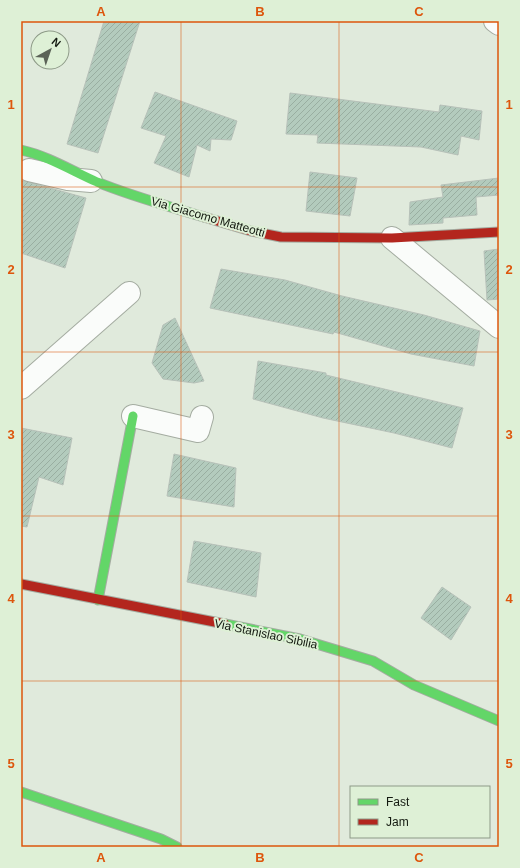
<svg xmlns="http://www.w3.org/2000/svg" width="520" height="868" font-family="Helvetica,sans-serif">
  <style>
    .building { fill: url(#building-hatch); stroke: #b7c1b9 }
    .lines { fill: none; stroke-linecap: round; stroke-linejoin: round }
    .street-casing { stroke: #a4aca1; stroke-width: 24 }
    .fast-casing { stroke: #a4aca1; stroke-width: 11 }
    .jam-casing { stroke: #a4aca1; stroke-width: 11 }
    .street { stroke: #fafcfa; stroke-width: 22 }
    .fast { stroke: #63d668; stroke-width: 9 }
    .jam { stroke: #b3261e; stroke-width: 9 }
    .grid { fill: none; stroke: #dd560c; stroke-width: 1; stroke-opacity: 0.55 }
    .labels { text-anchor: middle; stroke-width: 4; stroke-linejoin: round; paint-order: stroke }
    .street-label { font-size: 12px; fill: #131910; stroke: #def0d6 }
    .neatline { fill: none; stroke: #dd560c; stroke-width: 1.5 }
    .grid-label { font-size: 13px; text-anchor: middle; font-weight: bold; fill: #dd560c }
  </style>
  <defs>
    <pattern id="building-hatch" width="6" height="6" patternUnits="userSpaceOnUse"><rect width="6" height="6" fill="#b3cbbd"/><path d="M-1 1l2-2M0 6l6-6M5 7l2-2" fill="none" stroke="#99aea1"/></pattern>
  </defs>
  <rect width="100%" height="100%" fill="#e0eadc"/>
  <path class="building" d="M 104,21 L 140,21 L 98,153 L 67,144 Z
    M 155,92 L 237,121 L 231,140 L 211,139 L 210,151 L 197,145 L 189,177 L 154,163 L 166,136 L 141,128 Z
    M 290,93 L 439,112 L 440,105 L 482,111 L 479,140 L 461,136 L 458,155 L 421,147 L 317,143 L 318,135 L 286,134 Z
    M 310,172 L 357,178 L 350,216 L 306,211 Z
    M 499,178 L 499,195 L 476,197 L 477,215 L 443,218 L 443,223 L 409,225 L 410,202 L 443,197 L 441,185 Z
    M 21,180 L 86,198 L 65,268 L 21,253 Z
    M 499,249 L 499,299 L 487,300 L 484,251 Z
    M 221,269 L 285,280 L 342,296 L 424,315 L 480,331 L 474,366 L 411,354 L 334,332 L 333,334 L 210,308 Z
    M 175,318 L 204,381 L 194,383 L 163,379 L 152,363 L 163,325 Z
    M 258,361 L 326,373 L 326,375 L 463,408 L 452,448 L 394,433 L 323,418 L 253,399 Z
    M 21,428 L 72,438 L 63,485 L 39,477 L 27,527 L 21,526 Z
    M 174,454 L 236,468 L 234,507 L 167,496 Z
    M 194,541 L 261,553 L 256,597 L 187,582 Z
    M 442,587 L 471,607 L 451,640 L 421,618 Z"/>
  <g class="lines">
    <g class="street-casing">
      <path id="street" d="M 495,21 L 499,24
        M 29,170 L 68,179 L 91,181
        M 392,238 L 499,327
        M 21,388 L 129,293
        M 133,416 L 198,431 L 202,417"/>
    </g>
    <g class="fast-casing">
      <path id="fast" d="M 21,150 C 48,156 72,171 97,182 C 131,196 168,206 204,217
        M 98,600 L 133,416
        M 225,624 L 300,639 L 373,661 L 414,685 L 499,721
        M 21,792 L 161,839 L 177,847"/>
    </g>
    <g class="jam-casing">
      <path id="jam" d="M 204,217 L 251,231 L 281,237 L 392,238 L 499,232
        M 21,584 L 225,624"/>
    </g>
    <use href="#street" class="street"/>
    <use href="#fast" class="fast"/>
    <use href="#jam" class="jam"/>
  </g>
  <path class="grid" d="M 181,21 L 181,847M 339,21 L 339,847M 21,187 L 499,187M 21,352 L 499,352M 21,516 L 499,516M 21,681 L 499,681"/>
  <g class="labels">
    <g class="street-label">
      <text transform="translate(208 217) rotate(16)" y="4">Via Giacomo Matteotti</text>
      <text transform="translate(266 634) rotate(12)" y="4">Via Stanislao Sibilia</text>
    </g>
  </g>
  <rect width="520" height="868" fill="none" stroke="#def0d6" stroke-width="44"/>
  <rect x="350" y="786" width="140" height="52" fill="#def0d6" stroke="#8d9a87"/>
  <rect x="358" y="799" width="20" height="6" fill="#63d668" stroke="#8d9a87"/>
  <text x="386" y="806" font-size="12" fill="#131910">Fast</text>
  <rect x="358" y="819" width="20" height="6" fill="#b3261e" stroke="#8d9a87"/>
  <text x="386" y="826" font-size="12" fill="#131910">Jam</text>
  <g transform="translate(50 50) rotate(40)"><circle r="19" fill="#def0d6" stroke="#8d9a87"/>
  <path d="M0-3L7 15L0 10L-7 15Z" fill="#5b6257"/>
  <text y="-6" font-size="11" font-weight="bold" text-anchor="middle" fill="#131910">N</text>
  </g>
  <rect x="22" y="22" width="476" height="824" class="neatline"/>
  <g class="grid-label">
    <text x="101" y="16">A</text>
    <text x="260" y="16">B</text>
    <text x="419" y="16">C</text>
    <text x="11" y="109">1</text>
    <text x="509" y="109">1</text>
    <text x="11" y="274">2</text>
    <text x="509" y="274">2</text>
    <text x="11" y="439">3</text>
    <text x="509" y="439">3</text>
    <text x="11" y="603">4</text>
    <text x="509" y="603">4</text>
    <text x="11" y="768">5</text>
    <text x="509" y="768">5</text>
    <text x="101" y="862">A</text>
    <text x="260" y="862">B</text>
    <text x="419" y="862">C</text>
  </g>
</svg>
